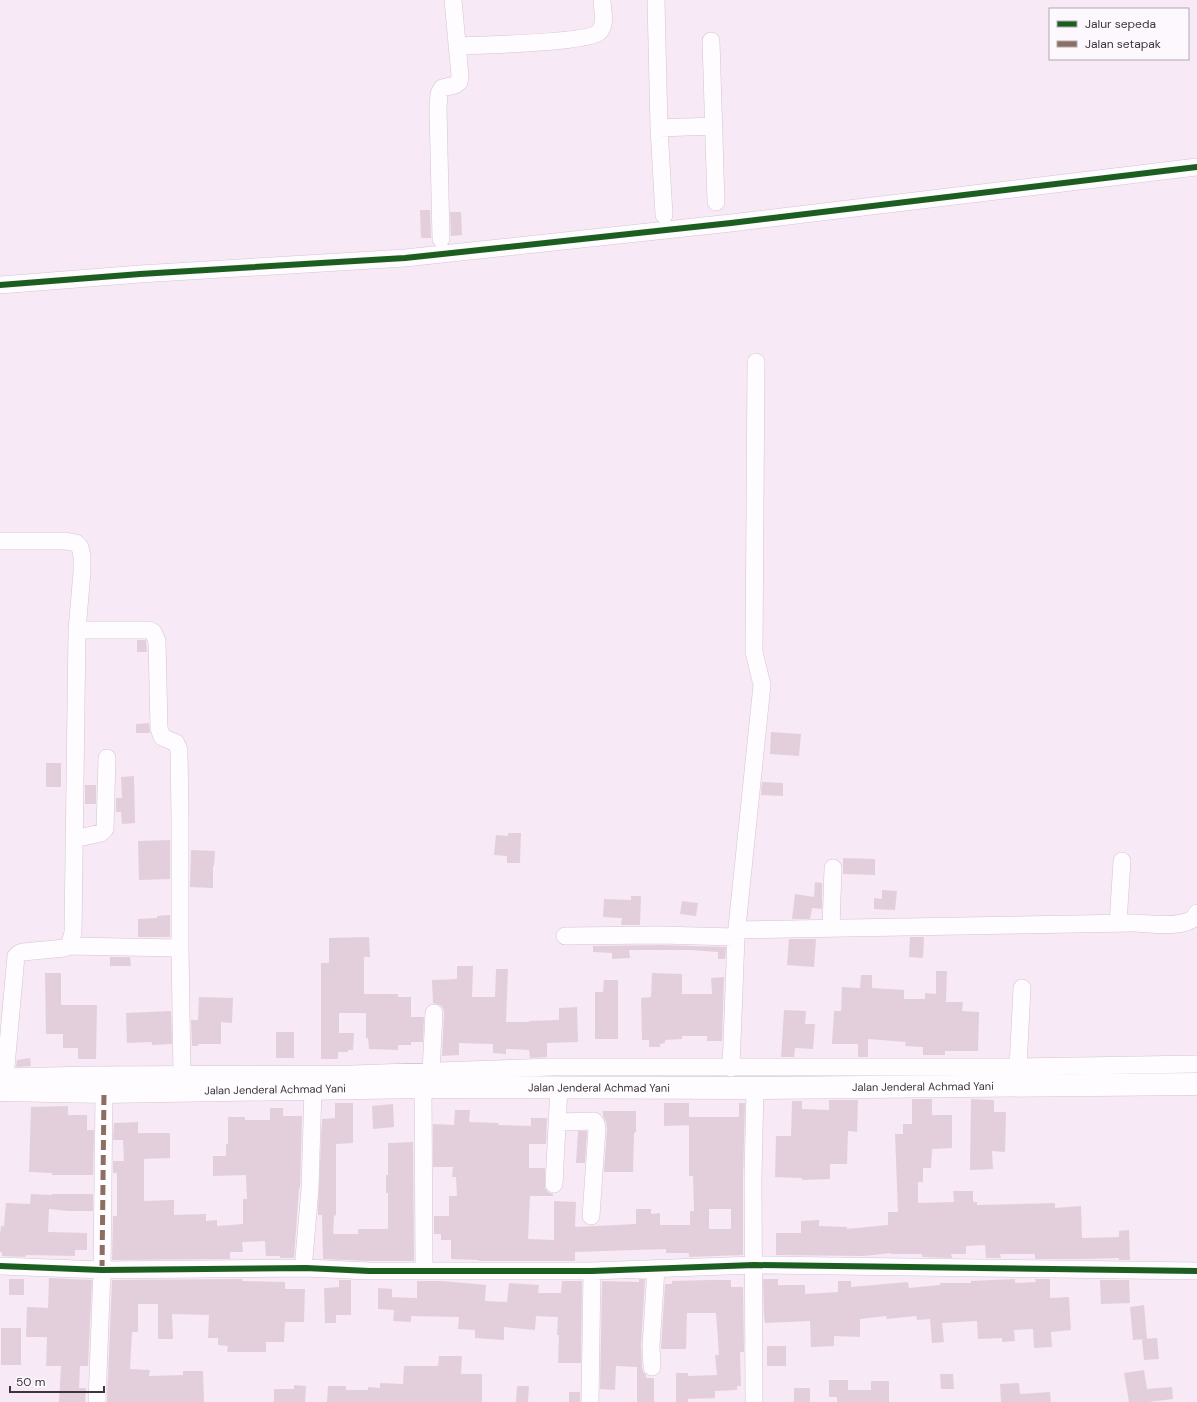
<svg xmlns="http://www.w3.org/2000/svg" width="1197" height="1402" font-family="'DM Sans',sans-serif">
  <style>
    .building { fill: #e3cfdb; fill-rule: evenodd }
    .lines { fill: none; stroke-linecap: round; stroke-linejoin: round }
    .minor-casing { stroke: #d1c6d1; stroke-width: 18 }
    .major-casing { stroke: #d1c6d1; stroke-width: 23 }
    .minor { stroke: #fefcfe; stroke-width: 17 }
    .major { stroke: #fefcfe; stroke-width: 22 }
    .quiet { stroke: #8d6e63; stroke-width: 5; stroke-dasharray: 10 5; stroke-linecap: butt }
    .cycleway-casing { stroke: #fdf8fd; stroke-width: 8 }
    .cycleway { stroke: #1b5e20; stroke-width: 6 }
    .labels { text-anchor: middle; stroke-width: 4; stroke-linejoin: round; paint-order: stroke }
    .street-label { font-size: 11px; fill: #3d343d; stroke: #fdf8fd }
  </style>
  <rect width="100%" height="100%" fill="#f7e9f6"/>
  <path class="building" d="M 420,210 L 430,210 L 431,238 L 421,238 Z
    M 450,212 L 461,212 L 462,235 L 451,236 Z
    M 137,640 L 146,640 L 147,652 L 137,652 Z
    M 149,723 L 150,733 L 136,733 L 136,724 Z
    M 771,732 L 801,734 L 799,756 L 770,754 Z
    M 46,763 L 61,763 L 61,787 L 46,787 Z
    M 134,776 L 135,823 L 122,824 L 121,812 L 116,812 L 116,798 L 122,798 L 121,777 Z
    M 762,782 L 783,783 L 783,796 L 761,795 Z
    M 85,785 L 96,785 L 96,804 L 85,804 Z
    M 508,833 L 521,833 L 520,863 L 507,863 L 507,856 L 494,855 L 496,835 L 508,836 Z
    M 170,840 L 170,879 L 139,880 L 138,841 Z
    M 191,850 L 215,851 L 214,866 L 213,866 L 213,888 L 190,887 Z
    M 843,858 L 875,859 L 875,875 L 843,874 Z
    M 815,882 L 822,883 L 822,909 L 812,908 L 810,919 L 792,919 L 795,894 L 814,897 Z
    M 882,890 L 897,891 L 895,910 L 874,909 L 874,898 L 882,899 Z
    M 631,896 L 641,896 L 640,925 L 621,925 L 622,918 L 603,917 L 604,899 L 631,900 Z
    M 682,901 L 698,903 L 696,916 L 680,914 Z
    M 170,915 L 170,937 L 138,937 L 138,919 L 157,918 L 157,916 Z
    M 369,937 L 370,957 L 364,957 L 364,994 L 398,994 L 398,997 L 411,997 L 411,1017 L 424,1017 L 423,1042 L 411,1042 L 411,1045 L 398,1045 L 398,1050 L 369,1049 L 368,1038 L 366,1038 L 366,1013 L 339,1013 L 339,1033 L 354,1033 L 353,1050 L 348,1050 L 348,1052 L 338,1052 L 338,1059 L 321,1059 L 321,963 L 329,963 L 329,938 Z
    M 910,937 L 924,937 L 923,958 L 909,957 Z
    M 789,939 L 816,939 L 814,967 L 787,965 Z
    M 660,945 L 726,947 L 725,959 L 718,959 L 718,952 L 690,950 L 629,950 L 630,958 L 612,959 L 612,953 L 593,952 L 593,946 Z
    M 110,957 L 130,957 L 131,966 L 110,966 Z
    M 457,966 L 473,966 L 472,997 L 495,997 L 496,969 L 508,969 L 506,1022 L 529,1022 L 529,1021 L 559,1020 L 559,1008 L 577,1007 L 578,1042 L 547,1043 L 547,1057 L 530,1058 L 529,1050 L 506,1049 L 506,1054 L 493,1053 L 493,1044 L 459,1043 L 459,1055 L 442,1056 L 444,1013 L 443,1008 L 440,1005 L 433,1003 L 432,980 L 457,979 Z
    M 936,971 L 947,971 L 946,1002 L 963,1002 L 962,1011 L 979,1012 L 978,1051 L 945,1051 L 945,1055 L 923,1055 L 923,1047 L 905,1046 L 906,1042 L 868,1039 L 868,1057 L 858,1057 L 858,1044 L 832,1044 L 834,1011 L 841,1011 L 842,987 L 860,988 L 861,975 L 872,975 L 872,988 L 904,990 L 904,999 L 925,999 L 925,993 L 936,994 Z
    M 45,973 L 61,973 L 61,1005 L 97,1005 L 96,1059 L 78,1059 L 78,1048 L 63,1048 L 63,1034 L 46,1034 Z
    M 652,973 L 682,974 L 682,994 L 712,994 L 711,978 L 724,977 L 722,1041 L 707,1041 L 707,1036 L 682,1036 L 682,1039 L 665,1040 L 665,1043 L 660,1044 L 660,1047 L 649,1047 L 649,1040 L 642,1040 L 641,998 L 651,997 Z
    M 604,980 L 618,980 L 618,1039 L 595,1039 L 595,992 L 603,992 Z
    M 199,997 L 233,998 L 232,1023 L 221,1022 L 221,1044 L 198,1044 L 198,1046 L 192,1046 L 191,1020 L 198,1020 Z
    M 784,1010 L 806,1011 L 805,1024 L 815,1024 L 813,1049 L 795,1048 L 794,1057 L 781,1057 Z
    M 171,1011 L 172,1044 L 152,1045 L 152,1042 L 127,1043 L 126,1013 Z
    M 276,1032 L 294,1032 L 294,1058 L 276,1058 Z
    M 30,1058 L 31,1066 L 16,1067 L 17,1060 Z
    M 912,1099 L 932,1099 L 932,1115 L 952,1115 L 952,1148 L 932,1149 L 931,1168 L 923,1168 L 923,1182 L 918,1182 L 918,1203 L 954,1202 L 953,1191 L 973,1191 L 973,1202 L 977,1202 L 977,1205 L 1055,1203 L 1055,1208 L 1081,1206 L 1082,1238 L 1119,1237 L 1119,1231 L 1129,1230 L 1130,1260 L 1119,1260 L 1119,1258 L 1082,1259 L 1035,1259 L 1035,1254 L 1000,1254 L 1001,1258 L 986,1258 L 985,1245 L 966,1246 L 966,1254 L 951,1254 L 952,1258 L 922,1257 L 922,1254 L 891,1254 L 891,1253 L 863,1256 L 776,1255 L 776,1233 L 801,1233 L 801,1221 L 819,1220 L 819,1226 L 847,1227 L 847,1229 L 888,1225 L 888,1212 L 898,1212 L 895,1134 L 903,1134 L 903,1124 L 912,1124 Z
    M 971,1099 L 994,1100 L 994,1112 L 1006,1112 L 1005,1152 L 992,1151 L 993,1169 L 970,1170 Z
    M 829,1100 L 858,1100 L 857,1132 L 848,1131 L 847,1164 L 830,1164 L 830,1179 L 802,1180 L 802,1178 L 775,1177 L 776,1136 L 791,1136 L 792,1101 L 802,1101 L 802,1109 L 829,1110 Z
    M 335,1103 L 353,1103 L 353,1143 L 336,1144 L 336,1215 L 334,1216 L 333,1234 L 358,1234 L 358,1229 L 388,1229 L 388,1193 L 386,1193 L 386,1175 L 388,1175 L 388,1143 L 413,1142 L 414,1261 L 369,1261 L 323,1259 L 322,1215 L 318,1215 L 318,1208 L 322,1119 L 335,1118 Z
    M 664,1103 L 689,1103 L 689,1125 L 664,1126 Z
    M 739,1103 L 745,1103 L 743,1177 L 743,1255 L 689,1257 L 689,1253 L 666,1253 L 666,1249 L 634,1250 L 575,1252 L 575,1261 L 480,1261 L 477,1260 L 451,1259 L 451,1240 L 441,1240 L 441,1234 L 434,1234 L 434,1216 L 449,1216 L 449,1196 L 457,1196 L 456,1177 L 452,1177 L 453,1167 L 433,1167 L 433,1124 L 454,1125 L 455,1110 L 470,1110 L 469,1122 L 499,1123 L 498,1125 L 531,1126 L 531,1118 L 547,1118 L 546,1144 L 529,1144 L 529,1168 L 545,1168 L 545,1188 L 548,1192 L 553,1194 L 553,1196 L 530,1196 L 528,1239 L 554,1240 L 554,1201 L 576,1202 L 575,1227 L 636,1224 L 636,1209 L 651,1209 L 651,1214 L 660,1213 L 660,1225 L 690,1225 L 690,1211 L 694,1211 L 693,1176 L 689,1176 L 689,1117 L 739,1117 ZM 709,1209 L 731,1209 L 731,1229 L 709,1229 Z
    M 393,1104 L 394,1127 L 373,1129 L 372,1106 Z
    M 68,1106 L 68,1115 L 87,1115 L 87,1130 L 94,1130 L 93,1175 L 52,1175 L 52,1173 L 29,1172 L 31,1107 Z
    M 270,1108 L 283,1108 L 283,1116 L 302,1116 L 300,1188 L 299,1188 L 294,1258 L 280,1258 L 280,1256 L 266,1256 L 265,1241 L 242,1242 L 243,1252 L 230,1252 L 230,1259 L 112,1260 L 113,1216 L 117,1216 L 117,1173 L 113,1173 L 113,1161 L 124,1161 L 123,1140 L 113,1140 L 114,1123 L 138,1122 L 138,1133 L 170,1133 L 170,1158 L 144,1159 L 144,1201 L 174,1200 L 174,1215 L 206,1214 L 206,1221 L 217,1220 L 217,1226 L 243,1224 L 243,1199 L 247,1199 L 246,1175 L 213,1176 L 213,1156 L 226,1156 L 226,1144 L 228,1144 L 228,1117 L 245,1117 L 245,1120 L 270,1120 Z
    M 603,1111 L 636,1111 L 636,1132 L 634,1133 L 633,1172 L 604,1172 L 607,1129 L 606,1122 L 603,1116 Z
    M 578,1131 L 587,1131 L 585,1163 L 576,1163 Z
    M 31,1194 L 52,1195 L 52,1194 L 93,1194 L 93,1211 L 68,1211 L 49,1209 L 48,1232 L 87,1233 L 87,1250 L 75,1250 L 75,1256 L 26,1255 L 25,1257 L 2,1256 L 2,1252 L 0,1252 L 0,1234 L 1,1226 L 4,1226 L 6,1203 L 30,1204 Z
    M 49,1278 L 92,1280 L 88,1366 L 80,1366 L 79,1388 L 86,1388 L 85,1402 L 59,1402 L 61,1366 L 46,1366 L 47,1337 L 26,1337 L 27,1307 L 48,1308 Z
    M 9,1279 L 24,1279 L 24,1295 L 9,1295 Z
    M 242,1279 L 242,1281 L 285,1282 L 285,1289 L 305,1289 L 304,1322 L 285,1322 L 284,1342 L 266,1342 L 266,1352 L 227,1352 L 228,1346 L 218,1345 L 218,1338 L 208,1338 L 209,1315 L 172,1314 L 173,1339 L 158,1339 L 158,1304 L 138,1304 L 138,1332 L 132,1332 L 130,1369 L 150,1370 L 149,1376 L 183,1375 L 183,1371 L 203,1371 L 204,1402 L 107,1402 L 112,1280 Z
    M 639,1279 L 645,1279 L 641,1345 L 642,1367 L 643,1372 L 646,1375 L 646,1378 L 654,1378 L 654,1402 L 637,1402 L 637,1367 L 616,1366 L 615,1390 L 600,1389 L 602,1281 L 639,1282 Z
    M 763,1279 L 778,1279 L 778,1285 L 805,1285 L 805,1294 L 838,1292 L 838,1281 L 851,1281 L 851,1287 L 908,1282 L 909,1288 L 940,1285 L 940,1283 L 971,1283 L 971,1281 L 1015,1279 L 1015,1283 L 1036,1282 L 1035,1279 L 1050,1279 L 1050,1298 L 1069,1297 L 1071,1330 L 1051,1332 L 1052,1347 L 1034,1348 L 1033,1329 L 1014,1330 L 1015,1341 L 1002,1342 L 1002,1338 L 978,1339 L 977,1321 L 942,1323 L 944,1342 L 932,1343 L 930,1319 L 917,1320 L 916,1316 L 887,1319 L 886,1316 L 860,1319 L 860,1337 L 834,1336 L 834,1346 L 811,1347 L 810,1321 L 765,1323 L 764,1316 Z
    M 339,1280 L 351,1280 L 351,1315 L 336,1315 L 336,1323 L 325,1323 L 324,1288 L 339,1287 Z
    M 712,1280 L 731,1280 L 731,1287 L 743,1287 L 744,1352 L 740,1352 L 741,1386 L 737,1386 L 737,1390 L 715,1391 L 715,1398 L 688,1399 L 688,1402 L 676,1402 L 676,1373 L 688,1373 L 688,1376 L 717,1375 L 715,1355 L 719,1355 L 716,1313 L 687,1313 L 686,1349 L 661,1349 L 665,1284 L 672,1284 L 672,1281 Z
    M 1100,1280 L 1129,1280 L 1130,1303 L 1101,1304 Z
    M 417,1281 L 443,1281 L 486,1285 L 485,1301 L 507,1302 L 509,1283 L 539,1285 L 538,1293 L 561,1293 L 562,1281 L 582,1281 L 581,1363 L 558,1363 L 559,1335 L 557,1335 L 558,1317 L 536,1316 L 535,1330 L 504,1327 L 504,1340 L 475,1338 L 475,1330 L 458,1329 L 459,1317 L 411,1316 L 411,1322 L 393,1321 L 394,1310 L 378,1309 L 378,1288 L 392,1289 L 392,1297 L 417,1298 Z
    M 1144,1305 L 1147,1339 L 1133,1340 L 1130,1307 Z
    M 1,1328 L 21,1328 L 21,1365 L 1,1365 Z
    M 1157,1338 L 1159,1359 L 1144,1360 L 1142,1339 Z
    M 767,1346 L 786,1346 L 786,1366 L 767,1366 Z
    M 439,1356 L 462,1356 L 461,1374 L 482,1374 L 482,1402 L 327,1402 L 328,1386 L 346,1386 L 346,1390 L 368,1390 L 368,1387 L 380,1388 L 380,1383 L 403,1384 L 404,1366 L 438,1366 Z
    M 1144,1370 L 1147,1389 L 1172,1387 L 1173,1399 L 1148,1402 L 1129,1402 L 1124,1373 Z
    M 940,1374 L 953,1374 L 954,1389 L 941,1389 Z
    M 829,1380 L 848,1380 L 848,1390 L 871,1390 L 871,1381 L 889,1381 L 889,1402 L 837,1402 L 837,1397 L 829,1397 Z
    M 1019,1383 L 1020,1394 L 1050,1392 L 1051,1402 L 1001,1402 L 1000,1384 Z
    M 294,1385 L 306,1386 L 305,1402 L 274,1402 L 274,1389 L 294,1389 Z
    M 517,1386 L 529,1386 L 528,1402 L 516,1402 Z
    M 794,1388 L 810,1388 L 810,1402 L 794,1402 Z
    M 569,1392 L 580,1392 L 580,1402 L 569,1402 Z"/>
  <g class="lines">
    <g class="minor-casing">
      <path id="minor" d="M 656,0 L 659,128 L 664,215
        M 711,41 L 716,202
        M 457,46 C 479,45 588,43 599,32 C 607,24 602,10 602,0
        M 659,128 L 714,126
        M 441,239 L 438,108 L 439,94 L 442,88 L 455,85 L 459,82 L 460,76 L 453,0
        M 0,285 L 140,274 L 405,258 L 731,223 L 1197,167
        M 0,541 L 65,541 L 76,543 L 80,547 L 82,556 L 82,572 L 77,630 L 73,933 L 69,946 L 65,948 L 23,952 L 20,953 L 16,956 L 4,1088
        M 77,630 L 148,630 L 153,632 L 157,641 L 159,728 L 162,737 L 176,743 L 179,750 L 180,818 L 180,948 L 182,1074
        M 74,839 L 101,833 L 105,829 L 107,758
        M 1118,923 L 1122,861
        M 831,928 L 833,868
        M 737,930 L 1133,923 C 1148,923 1178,928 1191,920 C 1194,919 1195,915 1197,913
        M 565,936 L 660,935 L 736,937
        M 69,946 L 180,948
        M 1018,1067 L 1022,988
        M 731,1068 L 736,937 L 762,685 L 754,652 L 756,362
        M 431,1072 L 434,1013
        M 0,1077 L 95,1075 L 352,1074 L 553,1067 L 1018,1067 L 1197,1064
        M 423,1087 L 424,1270
        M 558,1122 L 594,1121 L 596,1124 L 597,1129 L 591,1216
        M 554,1184 L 559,1087
        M 304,1258 L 310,1189 L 313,1088
        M 0,1266 L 102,1270 L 306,1268 L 369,1271 L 592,1271 L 754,1265 L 1197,1271
        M 652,1367 L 651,1346 L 656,1269
        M 97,1402 L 102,1270 L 104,1092
        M 590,1402 L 592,1271
        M 754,1402 L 753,1177 L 755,1088"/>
    </g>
    <g class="major-casing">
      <g id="major">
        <path id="s1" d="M 0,1090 L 104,1092 L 423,1087 L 755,1088 L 1197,1084"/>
      </g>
    </g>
    <use href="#minor" class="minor"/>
    <use href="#major" class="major"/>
    <path class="quiet" d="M 102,1270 L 104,1092"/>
    <g class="cycleway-casing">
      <path id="cycleway" d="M 0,285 L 140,274 L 405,258 L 731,223 L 1197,167
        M 0,1266 L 102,1270 L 306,1268 L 369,1271 L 592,1271 L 754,1265 L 1197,1271"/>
    </g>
    <use href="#cycleway" class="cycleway"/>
  </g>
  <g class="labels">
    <g class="street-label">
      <text dy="4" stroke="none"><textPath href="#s1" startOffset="923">Jalan Jenderal Achmad Yani</textPath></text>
      <text dy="4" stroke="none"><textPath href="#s1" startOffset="599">Jalan Jenderal Achmad Yani</textPath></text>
      <text dy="4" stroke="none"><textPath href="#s1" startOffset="275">Jalan Jenderal Achmad Yani</textPath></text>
    </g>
  </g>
  <rect x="1049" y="8" width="140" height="52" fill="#fdf8fd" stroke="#b0aab0"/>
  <rect x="1057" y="21" width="20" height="6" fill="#1b5e20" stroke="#b0aab0"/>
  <text x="1085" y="28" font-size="12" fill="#3d343d">Jalur sepeda</text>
  <rect x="1057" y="41" width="20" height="6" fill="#8d6e63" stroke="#b0aab0"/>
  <text x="1085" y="48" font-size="12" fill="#3d343d">Jalan setapak</text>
  <path d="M10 1386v6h94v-6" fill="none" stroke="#3d343d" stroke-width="2"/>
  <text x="16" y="1386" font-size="12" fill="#3d343d" stroke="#fdf8fd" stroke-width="3" paint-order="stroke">50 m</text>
</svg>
